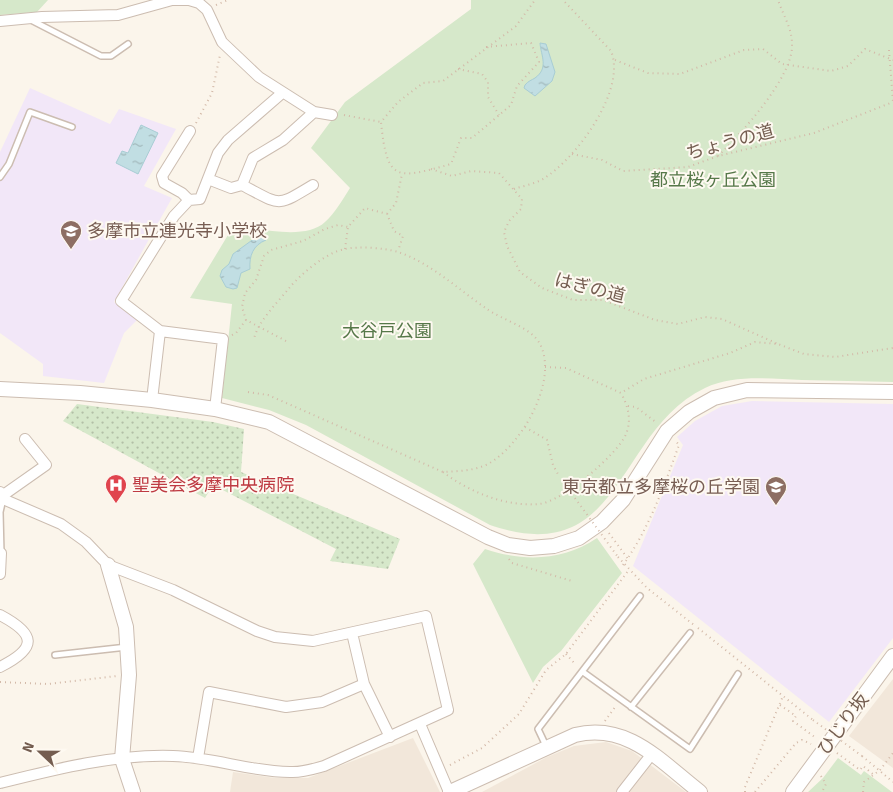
<svg xmlns="http://www.w3.org/2000/svg" width="893" height="792" font-family="Signika,'Noto Sans JP',sans-serif">
  <style>
    .residential { fill: #f2e7da }
    .education { fill: #f2e7f8 }
    .grass { fill: url(#grass-dots) }
    .green { fill: #d6e8ca }
    .water { fill: url(#water-ripples); stroke: #a8cdd4 }
    .lines { fill: none; stroke-linecap: round; stroke-linejoin: round }
    .service-casing { stroke: #ccbdb1; stroke-width: 8 }
    .minor-casing { stroke: #ccbdb1; stroke-width: 12 }
    .tertiary-casing { stroke: #ccbdb1; stroke-width: 16 }
    .path { stroke: #d3b9a8; stroke-width: 2; stroke-dasharray: 1 4; stroke-linecap: butt }
    .service { stroke: #fff; stroke-width: 5 }
    .minor { stroke: #fff; stroke-width: 10 }
    .tertiary { stroke: #fff; stroke-width: 14 }
    .path-bridge { stroke: #d3b9a8; stroke-width: 2; stroke-dasharray: 1 4; stroke-linecap: butt }
    .labels { text-anchor: middle; stroke-width: 4; stroke-linejoin: round; paint-order: stroke }
    .street-label { font-size: 18px; fill: #745d50; stroke: #fef9f1 }
    .park-label { font-size: 18px; fill: #567849; stroke: #fef9f1 }
    .education-label { font-size: 18px; fill: #785e54; stroke: #fef9f1; text-anchor: start }
    .health-label { font-size: 18px; fill: #be3a42; stroke: #fef9f1; text-anchor: start }
  </style>
  <defs>
    <pattern id="grass-dots" width="8" height="8" patternUnits="userSpaceOnUse" patternTransform="scale(1.25)"><rect width="8" height="8" fill="#d6e8ca"/><path d="M2 2h.1M6 6h.1" fill="none" stroke="#b2bfa6" stroke-width="1.8" stroke-linecap="round"/></pattern>
    <pattern id="water-ripples" width="26" height="14" patternUnits="userSpaceOnUse" patternTransform="scale(1.25)"><rect width="26" height="14" fill="#c1dee3"/><path d="M2 4q2-2 4 0t4 0M15 11q2-2 4 0t4 0" fill="none" stroke="#a1b7ba"/></pattern>
  </defs>
  <rect width="100%" height="100%" fill="#fbf5eb"/>
  <path class="residential" d="M 893,679 L 893,768 L 849,736 Z
    M 413,738 L 440,792 L 230,792 L 233,772 L 275,778 L 308,778 Z
    M 606,742 L 632,751 L 686,792 L 482,792 L 547,757 L 574,746 Z"/>
  <path class="education" d="M 30,88 L 110,124 L 119,109 L 176,129 L 144,186 L 172,198 L 114,302 L 137,320 L 124,333 L 104,383 L 43,376 L 43,364 L 0,333 L 0,152 Z
    M 752,401 L 893,404 L 893,638 L 829,722 L 633,566 L 683,445 L 677,437 L 695,421 L 722,406 Z"/>
  <path class="grass" d="M 77,404 L 213,422 L 244,429 L 241,472 L 400,539 L 388,569 L 330,561 L 336,549 L 213,485 L 205,498 L 63,421 Z"/>
  <path class="green" d="M 0,0 L 48,0 L 37,12 L 0,15 Z
    M 471,0 L 893,0 L 893,382 C 863,381 833,381 802,380 C 771,379 734,374 705,388 C 615,431 623,571 490,525 L 306,425 L 269,410 L 222,398 L 232,304 L 190,298 L 234,225 C 258,228 305,241 325,222 C 335,213 343,199 350,188 L 311,148 L 345,102 L 471,9 Z
    M 597,538 L 622,573 L 561,651 L 543,667 L 533,683 L 473,564 L 485,549 C 524,562 563,561 597,538 Z
    M 838,758 L 861,775 L 864,771 L 892,792 L 808,792 L 823,778 Z"/>
  <path class="water" d="M 540,43 L 546,44 L 555,72 L 552,81 L 535,96 L 524,88 L 525,85 C 528,81 532,80 535,78 C 549,68 541,56 540,43 Z
    M 141,125 L 158,133 L 138,174 L 116,163 L 122,151 L 128,153 Z
    M 264,237 L 266,240 C 253,245 249,256 250,269 L 241,273 L 237,288 L 233,289 L 226,287 L 220,276 L 222,270 L 229,264 L 233,254 L 255,238 Z"/>
  <g class="lines">
    <g class="service-casing">
      <path id="service" d="M 29,19 L 101,56 L 111,56 L 128,44
        M 0,177 L 9,164 L 30,112 L 72,127
        M 1,553 L 0,512 L 3,499
        M 55,655 L 127,647
        M 583,672 L 690,749 L 738,674
        M 631,707 L 690,633
        M 547,748 L 538,729 L 640,596"/>
    </g>
    <g class="minor-casing">
      <path id="minor" d="M 0,21 L 42,17 L 118,15 L 172,0 L 189,0 L 199,3 L 207,10 L 222,42 L 259,77 L 314,112 L 332,115
        M 208,179 L 231,188 L 242,185 C 281,205 275,208 313,185
        M 242,185 L 253,158 L 283,140 L 314,112
        M 189,200 L 182,193 L 164,183 L 162,176 L 190,131
        M 160,331 L 223,339 L 215,409
        M 152,400 L 160,331 L 121,301 L 174,216 L 189,200 L 200,199 L 218,153 L 228,140 L 281,94
        M 0,492 L 3,499 L 61,524 L 86,542 L 108,565 L 173,590 L 257,631 L 275,637 L 313,641 L 426,616 L 448,710 L 324,766 C 313,769 301,773 290,772 C 251,772 213,757 173,756 C 115,754 56,769 0,783
        M 2,496 L 46,465 L 25,439
        M 0,574 L 1,553
        M 0,615 C 36,634 38,648 0,667
        M 352,633 L 364,684 L 390,737
        M 420,724 L 449,792
        M 198,758 L 209,692 L 286,707 L 322,702 L 364,684
        M 622,792 L 651,755"/>
    </g>
    <g class="tertiary-casing">
      <path id="tertiary" d="M 0,389 L 80,393 L 152,400 L 215,409 L 269,422 L 488,537 L 508,545 L 530,548 L 554,546 L 579,538 L 602,522 L 623,500 L 667,431 L 689,412 L 714,398 L 747,390 L 893,392
        M 108,565 L 126,627 L 129,675 L 122,759 L 133,792
        M 450,792 L 575,735 C 628,722 661,762 700,792
        M 793,792 L 893,656"/>
    </g>
    <path class="path" d="M 216,5 L 228,0
      M 486,47 L 531,43 L 539,62 L 517,86 L 511,105 L 472,138 L 461,138 L 451,164 C 397,179 387,183 381,122 L 398,102 L 423,83 L 443,81 L 516,26 L 535,0
      M 889,50 L 893,102
      M 615,60 L 648,73 L 680,74 L 744,50 L 763,49 L 782,64 L 831,71 L 848,66 L 865,49 L 893,60
      M 458,69 L 482,74 L 488,82 L 488,97 L 499,115
      M 344,115 L 381,122
      M 196,123 L 212,93 L 220,55
      M 572,154 L 602,160 L 623,171 L 688,167 L 718,156 L 814,133 L 893,102
      M 718,156 C 741,134 794,76 792,44 C 792,28 783,15 778,0
      M 431,169 L 452,176 L 471,171 L 499,173 L 522,199 L 521,209 L 509,221 L 504,232 L 507,246 L 520,272 L 542,288 L 573,300 L 603,300 L 655,320 L 678,324 L 705,317 L 722,319 L 778,344
      M 514,189 C 523,186 534,184 543,179 C 576,159 627,90 611,51 L 563,0
      M 387,214 L 396,203 L 402,174
      M 345,249 L 348,227 L 365,208 L 387,214 L 394,231 L 403,236 L 398,251
      M 232,335 L 236,333 L 246,320
      M 286,341 L 246,320 L 242,307 L 245,293 L 256,280 L 264,256 L 271,250 L 303,241 L 325,229 L 338,225 L 348,227
      M 545,367 L 566,368 L 621,393 L 644,379 L 730,353 L 755,342 L 778,344 L 804,354 L 835,357 L 893,348
      M 248,392 L 268,395 L 443,472 C 458,471 474,471 488,464 C 521,446 559,381 540,344 C 531,327 502,320 487,309 C 459,290 431,263 398,252 C 385,248 359,246 345,249 C 327,252 302,273 290,287 C 278,302 258,321 254,339
      M 628,406 L 636,407 L 657,423
      M 525,427 L 547,440 L 553,465 L 559,476
      M 443,472 C 469,492 506,507 539,504 C 562,502 618,454 626,434 C 632,420 628,406 621,393
      M 609,533 L 628,559
      M 618,557 L 647,588 L 694,625
      M 509,559 L 512,563 L 572,581
      M 623,565 C 649,529 664,486 679,445 L 675,440
      M 698,628 L 813,720
      M 566,654 L 576,665
      M 0,682 L 48,684 L 117,676
      M 780,705 L 796,716 L 793,721 L 816,738
      M 605,721 L 615,707
      M 837,753 L 860,770 L 863,766 L 874,775
      M 862,756 L 893,782
      M 450,765 L 482,748 L 519,714 L 546,670 L 566,654 L 628,571
      M 821,776 L 826,784 L 822,792
      M 745,792 L 745,787 L 783,696
      M 755,792 L 796,743 L 802,740 L 811,744
      M 863,792 L 864,782 L 880,770 L 893,753"/>
    <use href="#service" class="service"/>
    <use href="#minor" class="minor"/>
    <use href="#tertiary" class="tertiary"/>
    <path class="path-bridge" d="M 569,490 L 618,557
      M 813,720 L 862,756"/>
  </g>
  <defs>
    <g id="school-pin" transform="scale(1.125)"><path d="M0 17L-7.5 6A9.5 9.5 0 1 1 7.5 6Z" fill="#8d6e63" stroke="#fef9f1"/><path d="M0-5L7-2L0 1L-7-2ZM-4 1L0 2.5L4 1V4Q0 6-4 4Z" fill="#fff"/></g>
    <g id="hospital-pin" transform="scale(1.125)"><path d="M0 17L-7.5 6A9.5 9.5 0 1 1 7.5 6Z" fill="#e0444e" stroke="#fef9f1"/><path d="M-5-5h3v3.5h4V-5h3V5h-3V1.5h-4V5h-3Z" fill="#fff"/></g>
  </defs>
  <g fill-rule="evenodd">
    <use href="#school-pin" x="71" y="231"/>
    <use href="#hospital-pin" x="116" y="485"/>
    <use href="#school-pin" x="776" y="487"/>
  </g>
  <g class="labels">
    <g class="street-label">
      <text transform="translate(730 142) rotate(-15)" y="6">ちょうの道</text>
      <text transform="translate(590 288) rotate(14)" y="6">はぎの道</text>
      <text transform="translate(843 724) rotate(-53)" y="6">ひじり坂</text>
    </g>
    <g class="park-label">
      <text x="713" y="186">都立桜ヶ丘公園</text>
      <text x="387" y="337">大谷戸公園</text>
    </g>
    <g class="education-label">
      <text x="87" y="237">多摩市立連光寺小学校</text>
      <text x="760" y="493" text-anchor="end">東京都立多摩桜の丘学園</text>
    </g>
    <g class="health-label">
      <text x="132" y="491">聖美会多摩中央病院</text>
    </g>
  </g>
  <g transform="translate(40 752) rotate(292)" stroke="#fef9f1" stroke-width="4" paint-order="stroke">
  <path d="M0-4L9 19L0 12L-9 19Z" fill="#745d50"/>
  <text y="-8" font-size="14" font-weight="bold" text-anchor="middle" fill="#745d50">N</text>
  </g>
</svg>
